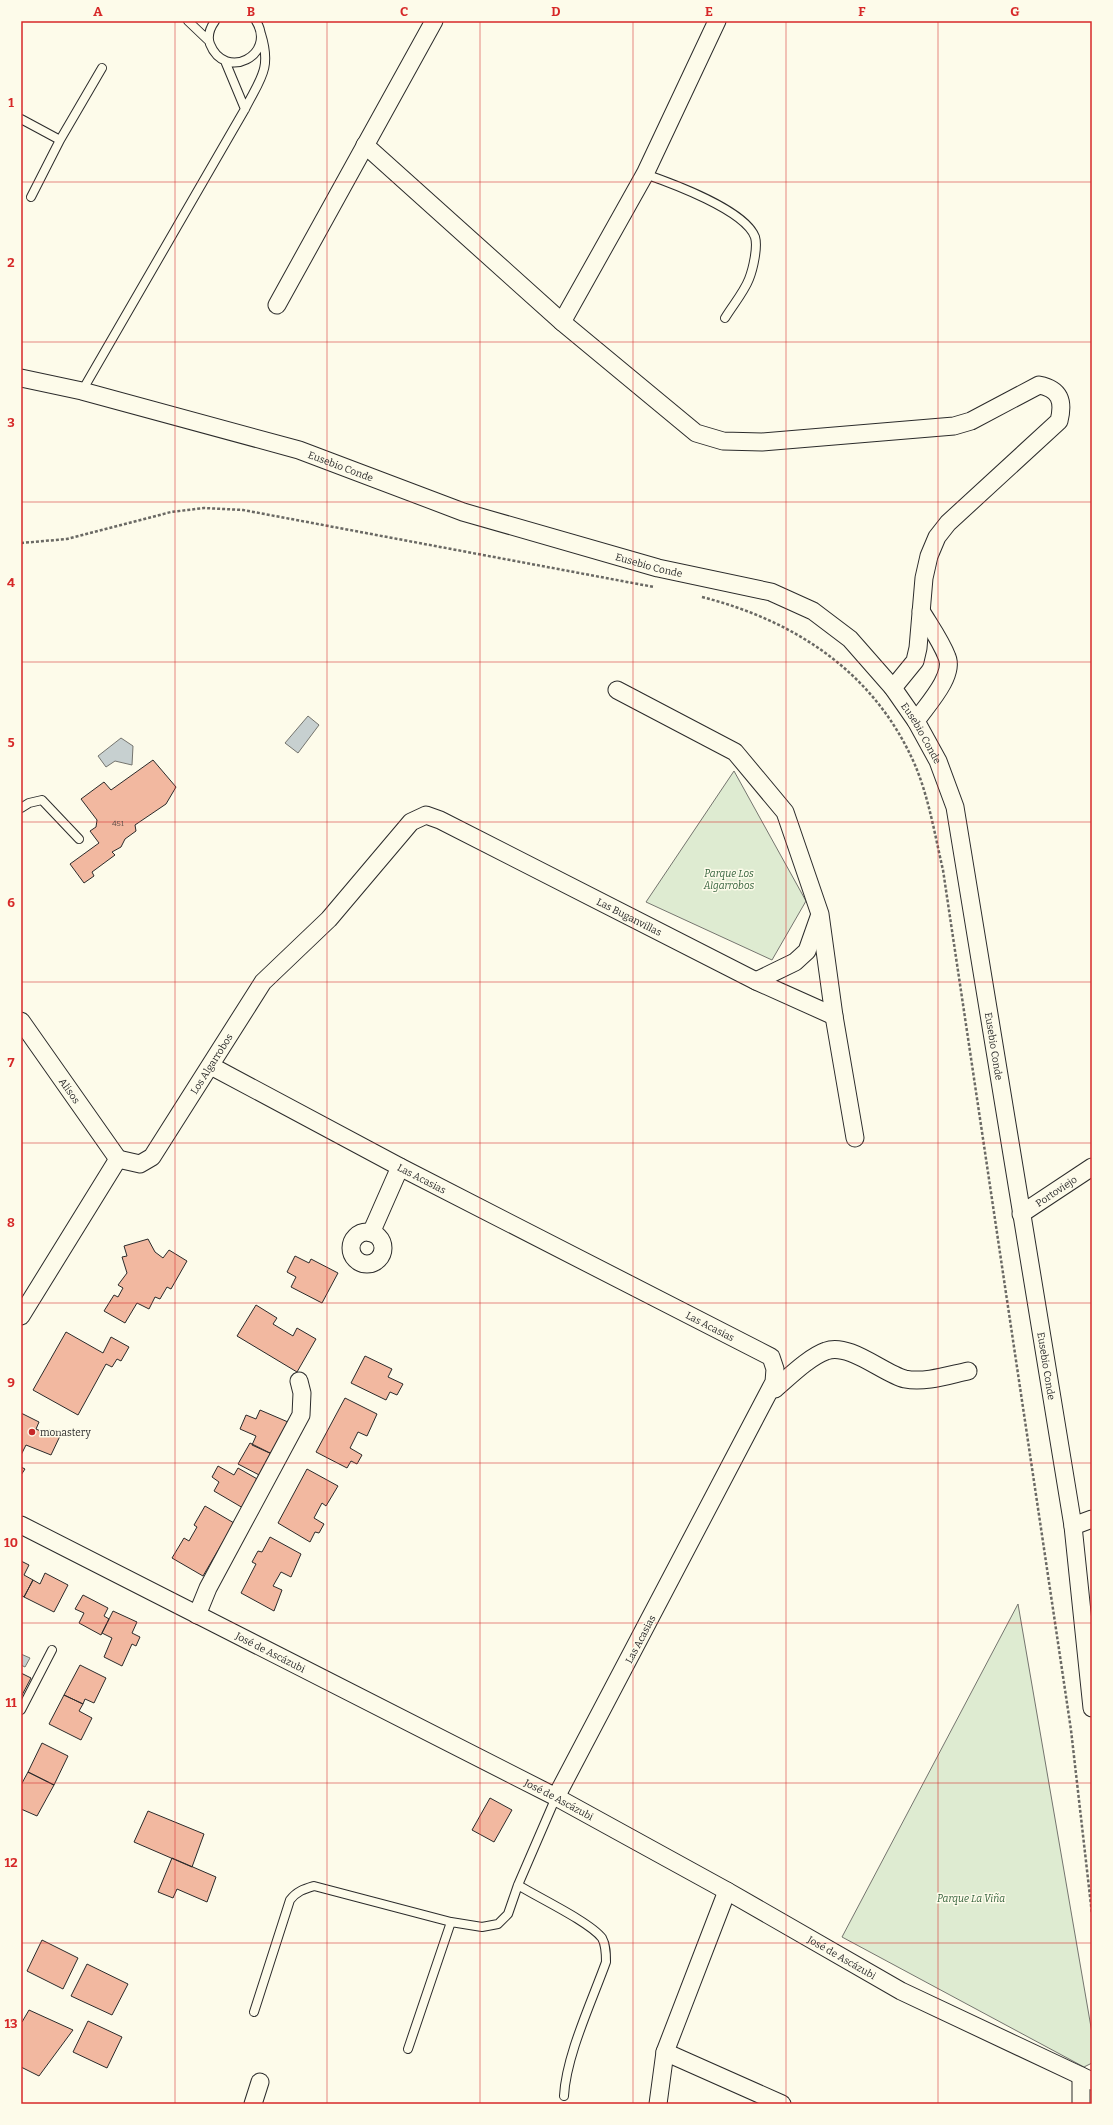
<svg xmlns="http://www.w3.org/2000/svg" width="1113" height="2125" font-family="Bitter,serif">
  <style>
    .green { fill: #deebd1; stroke: #74746e }
    .water { fill: #c7d0d0; stroke: #74746e }
    .building { fill: #f2b8a0; stroke: #2b2b2b }
    .lines { fill: none; stroke-linecap: round; stroke-linejoin: round }
    .lane-casing { stroke: #2b2b2b; stroke-width: 10 }
    .street-casing { stroke: #2b2b2b; stroke-width: 19 }
    .path { stroke: #6a6964; stroke-width: 2.5; stroke-dasharray: 3 2; stroke-linecap: butt }
    .lane { stroke: #fdfbea; stroke-width: 8 }
    .street { stroke: #fdfbea; stroke-width: 17 }
    .grid { fill: none; stroke: #d62828; stroke-width: 1; stroke-opacity: 0.55 }
    .poi-dot { fill: #c62828; stroke: #fdfbea; stroke-width: 1.5 }
    .labels { text-anchor: middle; stroke-width: 3; stroke-linejoin: round; paint-order: stroke }
    .number-label { font-size: 8px; fill: #5d4e48 }
    .street-label { font-size: 10px; fill: #2b2b2b; stroke: #fdfbea }
    .park-label { font-size: 10px; font-style: italic; fill: #34623c; stroke: #fdfbea }
    .poi-label { font-size: 10px; fill: #2b2b2b; stroke: #fdfbea; text-anchor: start }
    .neatline { fill: none; stroke: #d62828; stroke-width: 1.5 }
    .grid-label { font-size: 13px; text-anchor: middle; font-weight: bold; fill: #d62828 }
  </style>
  <rect width="100%" height="100%" fill="#fdfbea"/>
  <path class="green" d="M 734,771 L 806,901 L 772,960 L 646,902 Z
    M 1018,1604 L 1092,2033 L 1092,2063 L 1084,2067 L 842,1937 Z"/>
  <path class="water" d="M 308,716 L 319,725 L 298,753 L 285,743 Z
    M 121,738 L 133,746 L 132,765 L 115,761 L 106,767 L 98,756 Z
    M 21,1654 L 30,1658 L 25,1667 L 21,1665 Z"/>
  <path class="building" d="M 153,760 L 176,787 L 166,804 L 135,825 L 136,831 L 125,839 L 121,847 L 112,852 L 115,855 L 92,872 L 94,876 L 84,883 L 70,864 L 99,843 L 90,831 L 96,827 L 97,820 L 81,799 L 104,782 L 111,790 Z
    M 148,1239 L 155,1252 L 163,1258 L 169,1250 L 187,1261 L 171,1289 L 167,1287 L 160,1299 L 155,1297 L 149,1309 L 137,1303 L 125,1323 L 104,1311 L 114,1295 L 118,1297 L 123,1288 L 118,1285 L 127,1273 L 122,1257 L 127,1256 L 124,1246 Z
    M 295,1256 L 309,1263 L 311,1259 L 338,1273 L 322,1303 L 291,1287 L 296,1277 L 287,1272 Z
    M 256,1305 L 277,1318 L 273,1324 L 293,1336 L 297,1328 L 316,1339 L 297,1372 L 237,1336 Z
    M 66,1332 L 103,1353 L 111,1337 L 129,1347 L 121,1361 L 117,1359 L 112,1367 L 106,1364 L 78,1415 L 33,1390 Z
    M 365,1356 L 392,1369 L 388,1377 L 403,1384 L 397,1395 L 390,1392 L 386,1400 L 351,1383 Z
    M 345,1398 L 377,1414 L 367,1436 L 358,1432 L 350,1448 L 362,1455 L 357,1464 L 351,1461 L 347,1468 L 316,1452 Z
    M 260,1410 L 288,1422 L 274,1455 L 252,1445 L 256,1436 L 240,1429 L 246,1415 L 256,1419 Z
    M 21,1413 L 39,1422 L 36,1429 L 47,1434 L 49,1430 L 60,1436 L 51,1455 L 26,1445 L 21,1455 Z
    M 250,1443 L 274,1455 L 263,1477 L 238,1464 Z
    M 218,1466 L 234,1475 L 238,1468 L 259,1480 L 243,1508 L 214,1491 L 219,1482 L 212,1477 Z
    M 21,1467 L 25,1469 L 21,1475 Z
    M 307,1469 L 338,1486 L 326,1506 L 322,1503 L 314,1518 L 324,1524 L 319,1533 L 315,1532 L 310,1542 L 278,1523 Z
    M 205,1506 L 234,1523 L 203,1576 L 172,1558 L 184,1538 L 189,1541 L 197,1527 L 194,1525 Z
    M 270,1537 L 301,1554 L 291,1577 L 281,1572 L 273,1586 L 282,1590 L 274,1611 L 241,1593 L 256,1564 L 252,1562 L 258,1551 L 262,1552 Z
    M 21,1561 L 29,1565 L 24,1575 L 33,1580 L 24,1597 L 21,1595 Z
    M 45,1573 L 68,1585 L 54,1612 L 24,1597 L 33,1580 L 40,1584 Z
    M 83,1595 L 108,1608 L 104,1616 L 109,1619 L 101,1635 L 79,1623 L 84,1613 L 75,1609 Z
    M 113,1611 L 137,1622 L 132,1633 L 140,1637 L 136,1646 L 132,1644 L 122,1666 L 104,1657 L 112,1638 L 102,1633 Z
    M 80,1665 L 106,1678 L 94,1703 L 85,1699 L 83,1704 L 64,1695 Z
    M 21,1673 L 31,1678 L 21,1697 Z
    M 64,1695 L 83,1704 L 79,1711 L 92,1718 L 81,1740 L 49,1724 Z
    M 42,1743 L 68,1756 L 54,1785 L 28,1772 Z
    M 28,1772 L 54,1785 L 37,1816 L 21,1809 L 21,1785 Z
    M 490,1798 L 512,1810 L 494,1842 L 472,1830 Z
    M 148,1811 L 204,1834 L 192,1867 L 134,1842 Z
    M 172,1858 L 216,1877 L 207,1902 L 177,1889 L 173,1898 L 158,1892 Z
    M 42,1940 L 78,1958 L 63,1989 L 27,1971 Z
    M 87,1964 L 128,1984 L 112,2015 L 71,1996 Z
    M 29,2010 L 73,2030 L 39,2076 L 21,2067 L 21,2021 L 22,2022 Z
    M 88,2021 L 122,2037 L 107,2068 L 73,2052 Z"/>
  <g class="lines">
    <g class="lane-casing">
      <path id="lane" d="M 188,21 L 209,41
        M 215,21 C 210,28 207,36 210,44 C 225,82 277,55 256,21
        M 225,61 L 245,109
        M 21,119 L 60,140
        M 645,174 C 671,183 745,210 755,237 C 758,247 753,269 749,279 C 744,292 733,305 725,318
        M 31,197 L 60,140 L 102,68
        M 82,391 L 245,109 C 260,79 272,69 261,34
        M 21,808 L 29,803 L 42,800 L 79,839
        M 21,1710 L 52,1650
        M 518,1885 C 537,1897 590,1922 602,1938 C 606,1945 606,1954 606,1962 C 592,2001 566,2056 564,2096
        M 254,2012 L 290,1900 C 297,1891 304,1889 314,1886 L 451,1922 L 482,1927 L 498,1924 L 508,1914 L 518,1885 L 556,1797
        M 408,2049 L 451,1922"/>
    </g>
    <g class="street-casing">
      <g id="street">
        <path d="M 365,145 L 562,322 L 696,433 L 723,441 L 762,442 L 954,426 L 971,421 L 1039,385 C 1060,389 1064,401 1059,421 L 948,523 L 937,537 L 929,556 L 924,578 L 918,648 L 915,661 L 893,688"/>
        <path d="M 277,305 L 434,21"/>
        <path d="M 562,322 L 645,174 L 717,21"/>
        <path id="s1" d="M 21,378 L 82,391 L 299,450 L 463,512 L 658,568 L 771,592 L 813,611 L 850,639 L 893,688 L 916,721 L 938,761 L 955,807 L 1073,1526 L 1092,1708"/>
        <path d="M 617,690 L 735,752 L 785,812 L 820,914 L 834,1016 L 855,1138"/>
        <path d="M 916,721 C 926,706 955,676 947,657 C 941,641 930,626 921,611"/>
        <path d="M 756,981 L 795,962 L 807,951 L 819,917"/>
        <path id="s2" d="M 21,1021 L 118,1159"/>
        <path id="s3" d="M 211,1066 L 400,1167 L 771,1357 L 775,1369 L 774,1382 L 556,1797"/>
        <path id="s4" d="M 118,1159 L 140,1164 L 152,1157 L 263,982 L 329,919 L 411,822 L 426,815 L 440,820 L 756,981 L 834,1016"/>
        <path id="s5" d="M 1021,1214 L 1092,1167"/>
        <circle cx="367" cy="1248" r="16"/>
        <path d="M 371,1233 L 400,1167"/>
        <path d="M 21,1316 L 118,1159"/>
        <path d="M 771,1389 L 775,1389 C 789,1377 809,1357 826,1351 C 849,1342 884,1374 905,1379 C 925,1383 949,1375 968,1371"/>
        <path id="s6" d="M 21,1525 L 556,1797 L 727,1891 L 901,1991 L 1092,2081"/>
        <path d="M 1073,1526 L 1092,1519"/>
        <path d="M 197,1615 L 208,1588 L 301,1415 L 302,1393 L 299,1381"/>
        <path d="M 665,2052 L 782,2104"/>
        <path d="M 1081,2076 L 1081,2104"/>
        <path d="M 253,2104 L 260,2082"/>
        <path d="M 658,2104 L 665,2052 L 727,1891"/>
      </g>
    </g>
    <path class="path" d="M 21,543 L 67,539 L 171,512 L 204,508 L 243,510 L 654,587
      M 702,597 C 796,621 875,673 915,765 C 929,798 935,836 943,870 L 1071,1730 L 1092,1914"/>
    <use href="#lane" class="lane"/>
    <use href="#street" class="street"/>
  </g>
  <path class="grid" d="M 175,21 L 175,2104M 327,21 L 327,2104M 480,21 L 480,2104M 633,21 L 633,2104M 786,21 L 786,2104M 938,21 L 938,2104M 21,182 L 1092,182M 21,342 L 1092,342M 21,502 L 1092,502M 21,662 L 1092,662M 21,822 L 1092,822M 21,982 L 1092,982M 21,1143 L 1092,1143M 21,1303 L 1092,1303M 21,1463 L 1092,1463M 21,1623 L 1092,1623M 21,1783 L 1092,1783M 21,1943 L 1092,1943"/>
  <circle class="poi-dot" cx="32" cy="1432" r="4"/>
  <g class="labels">
    <g class="number-label">
      <text x="118" y="826">451</text>
    </g>
    <g class="street-label">
      <text dy="4" stroke="none"><textPath href="#s1" startOffset="332">Eusebio Conde</textPath></text>
      <text dy="4" stroke="none"><textPath href="#s1" startOffset="656">Eusebio Conde</textPath></text>
      <text dy="4" stroke="none"><textPath href="#s1" startOffset="992">Eusebio Conde</textPath></text>
      <text dy="4" stroke="none"><textPath href="#s4" startOffset="706">Las Buganvillas</textPath></text>
      <text dy="4" stroke="none"><textPath href="#s1" startOffset="1316">Eusebio Conde</textPath></text>
      <text dy="4" stroke="none"><textPath href="#s4" startOffset="147">Los Algarrobos</textPath></text>
      <text dy="4" stroke="none"><textPath href="#s2" startOffset="85">Alisos</textPath></text>
      <text dy="4" stroke="none"><textPath href="#s3" startOffset="239">Las Acasias</textPath></text>
      <text dy="4" stroke="none"><textPath href="#s5" startOffset="42">Portoviejo</textPath></text>
      <text dy="4" stroke="none"><textPath href="#s3" startOffset="563">Las Acasias</textPath></text>
      <text dy="4" stroke="none"><textPath href="#s1" startOffset="1640">Eusebio Conde</textPath></text>
      <text transform="translate(640 1639) rotate(-62)" y="4">Las Acasias</text>
      <text dy="4" stroke="none"><textPath href="#s6" startOffset="280">José de Ascázubi</textPath></text>
      <text dy="4" stroke="none"><textPath href="#s6" startOffset="604">José de Ascázubi</textPath></text>
      <text dy="4" stroke="none"><textPath href="#s6" startOffset="928">José de Ascázubi</textPath></text>
    </g>
    <g class="park-label">
      <text x="729" y="877">Parque Los<tspan x="729" dy="12">Algarrobos</tspan></text>
      <text x="971" y="1902">Parque La Viña</text>
    </g>
    <g class="poi-label">
      <text x="40" y="1436">monastery</text>
    </g>
  </g>
  <rect width="1113" height="2125" fill="none" stroke="#fdfbea" stroke-width="44"/>
  <rect x="22" y="22" width="1069" height="2081" class="neatline"/>
  <g class="grid-label">
    <text x="98" y="16">A</text>
    <text x="251" y="16">B</text>
    <text x="404" y="16">C</text>
    <text x="556" y="16">D</text>
    <text x="709" y="16">E</text>
    <text x="862" y="16">F</text>
    <text x="1015" y="16">G</text>
    <text x="11" y="107">1</text>
    <text x="11" y="267">2</text>
    <text x="11" y="427">3</text>
    <text x="11" y="587">4</text>
    <text x="11" y="747">5</text>
    <text x="11" y="907">6</text>
    <text x="11" y="1067">7</text>
    <text x="11" y="1227">8</text>
    <text x="11" y="1387">9</text>
    <text x="11" y="1547">10</text>
    <text x="11" y="1707">11</text>
    <text x="11" y="1867">12</text>
    <text x="11" y="2028">13</text>
  </g>
</svg>
